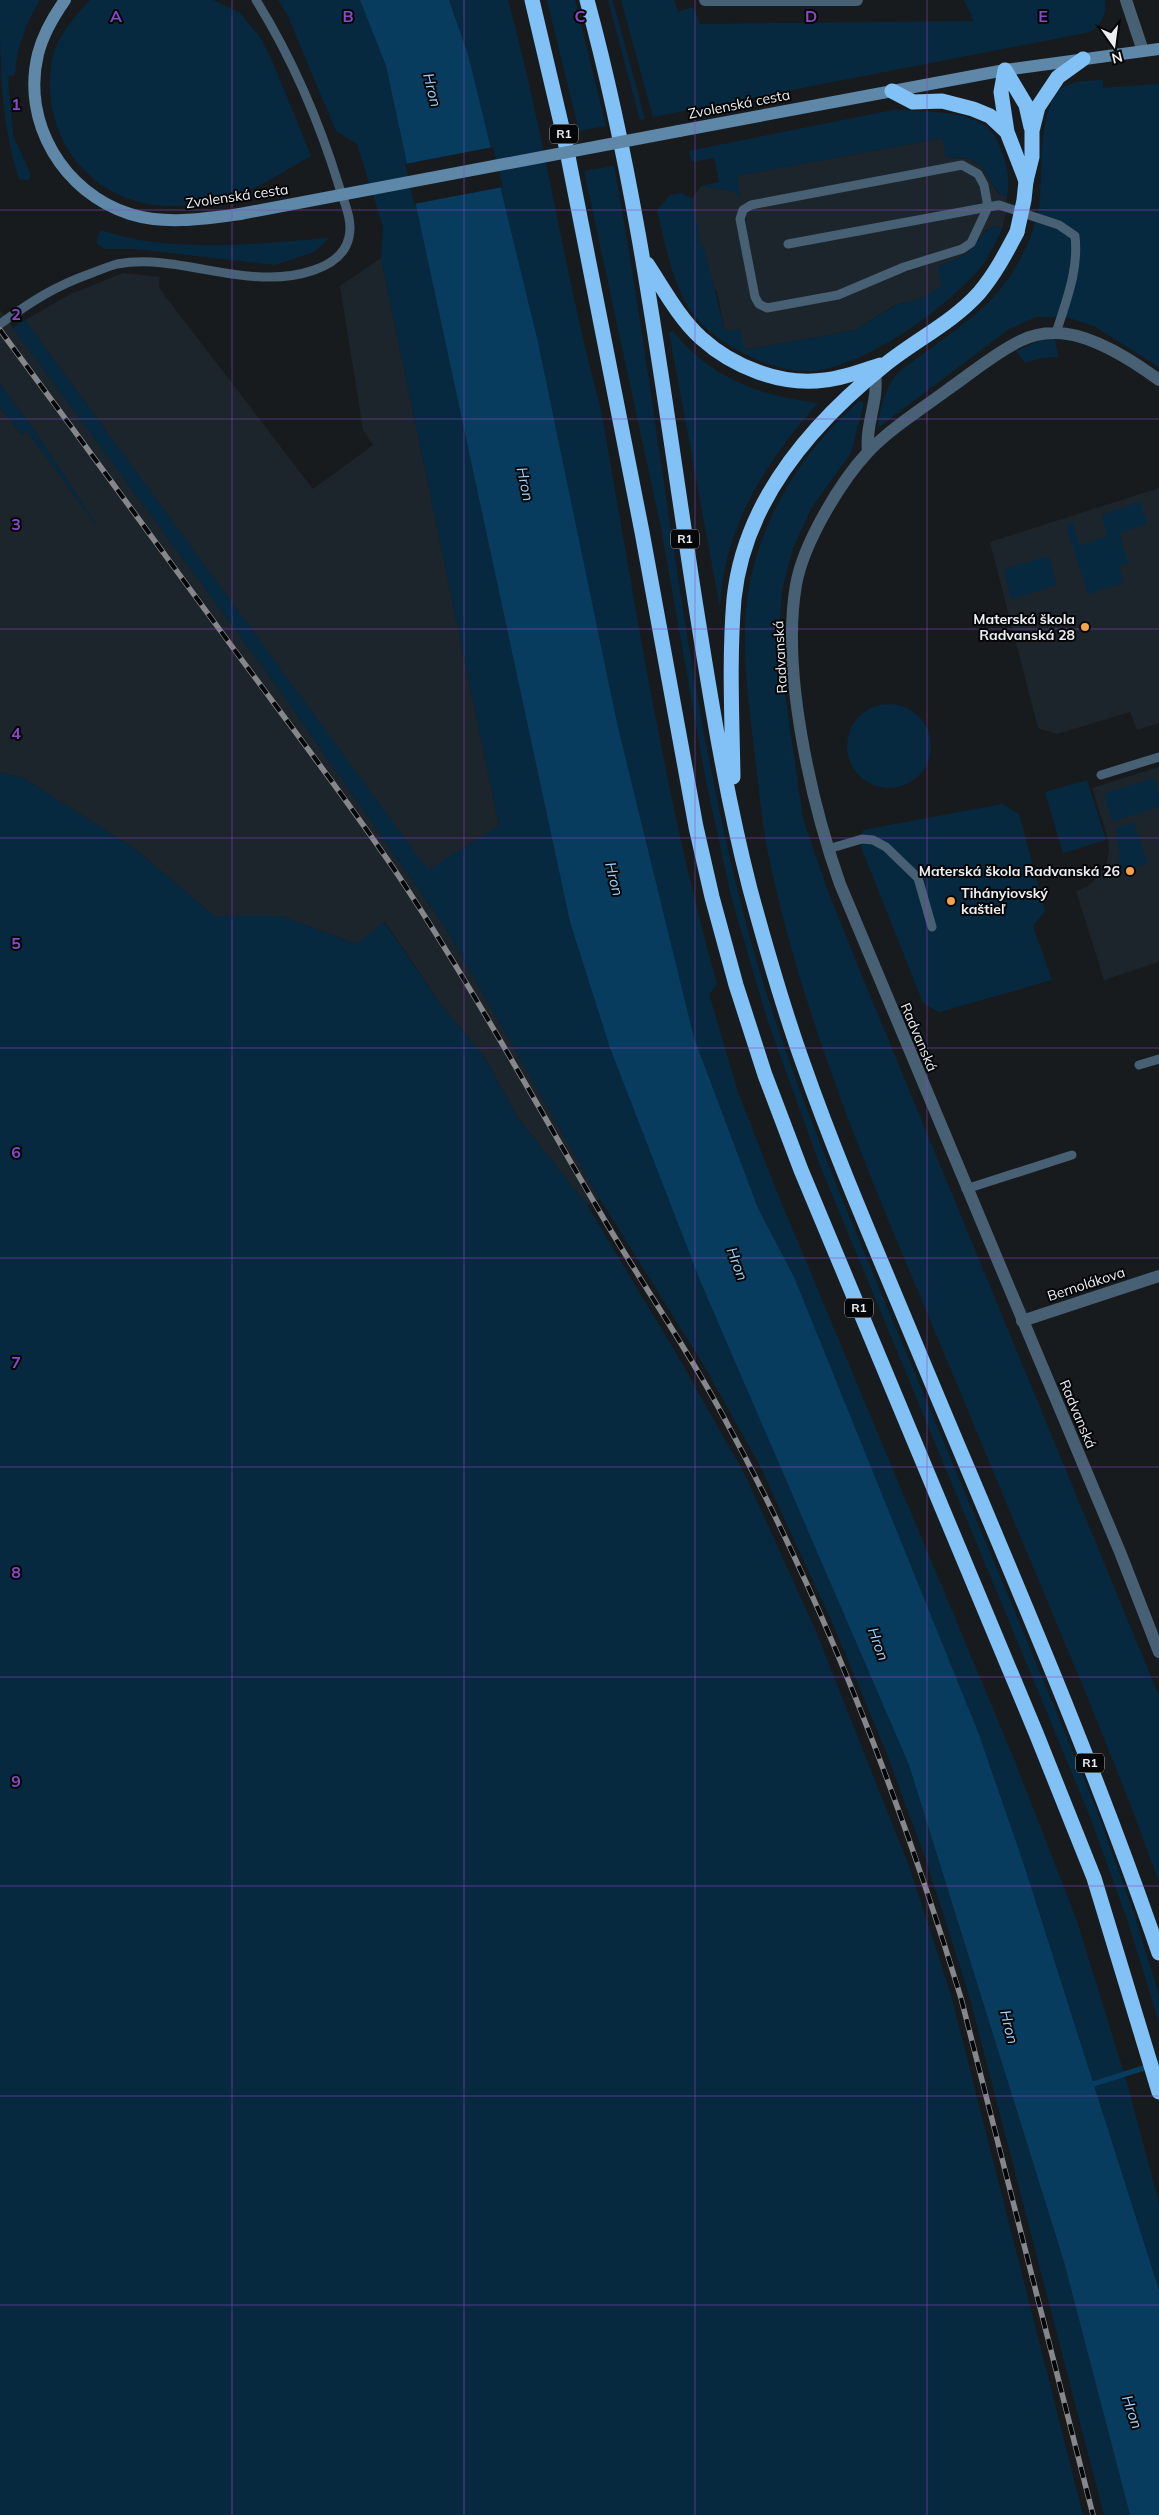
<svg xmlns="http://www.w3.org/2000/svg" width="1159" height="2515" font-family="Mulish,sans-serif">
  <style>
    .built { fill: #1c252c }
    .green { fill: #072940 }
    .water { fill: #073c5f }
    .pier { fill: #181b1e }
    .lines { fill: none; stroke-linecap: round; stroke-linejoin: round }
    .stream { stroke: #073c5f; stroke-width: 5.5 }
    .lane { stroke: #476074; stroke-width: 9 }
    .street { stroke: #476074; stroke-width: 12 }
    .secondary { stroke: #5e87a8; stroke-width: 12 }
    .highway { stroke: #81c1f5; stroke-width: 15 }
    .rail-casing { stroke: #85878a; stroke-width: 5.5 }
    .rail { stroke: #050607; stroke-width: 4; stroke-dasharray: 11; stroke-linecap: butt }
    .secondary-bridge { stroke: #5e87a8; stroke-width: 12 }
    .highway-bridge { stroke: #81c1f5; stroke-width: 15 }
    .grid { fill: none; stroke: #8c49c6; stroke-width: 1; stroke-opacity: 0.55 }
    .poi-dot { fill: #f7a248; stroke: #050607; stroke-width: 2 }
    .labels { text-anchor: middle; stroke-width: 4; stroke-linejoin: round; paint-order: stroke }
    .shield { fill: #050607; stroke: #a7a8ab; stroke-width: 1 }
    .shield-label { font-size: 12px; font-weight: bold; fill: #eceef1 }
    .street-label { font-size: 14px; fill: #eceef1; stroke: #050607 }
    .poi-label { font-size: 14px; font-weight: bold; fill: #eceef1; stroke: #050607; text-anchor: end }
    .water-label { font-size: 15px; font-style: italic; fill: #9dcff8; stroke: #050607 }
    .grid-label { font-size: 16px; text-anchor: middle; font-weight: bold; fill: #8c49c6; stroke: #050607; stroke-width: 4; stroke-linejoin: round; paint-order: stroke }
  </style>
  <rect width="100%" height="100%" fill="#181b1e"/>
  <path class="built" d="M 943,138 L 947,157 L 970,159 L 981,166 L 998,193 L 1007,197 L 1006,212 L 1002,229 L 994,226 L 986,230 L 969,251 L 958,259 L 939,266 L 942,287 L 920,299 L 895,305 L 855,330 L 745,350 L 725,331 L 717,292 L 712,286 L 700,244 L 692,199 L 701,186 L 732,191 L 740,196 L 736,176 Z
    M 381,258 L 499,826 L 428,871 L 25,320 L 69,295 L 123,273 L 162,277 L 159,279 L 159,288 L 313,489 L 373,445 L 363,430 L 340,286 Z
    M 0,310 L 281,692 L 445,927 L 600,1199 L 587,1205 L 518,1118 L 485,1058 L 442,1006 L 385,922 L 356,944 L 281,916 L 214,916 L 135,849 L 25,779 L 0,772 L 0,407 L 21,434 L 27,431 L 97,526 L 35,431 L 0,384 Z
    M 1159,488 L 1159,723 L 1137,730 L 1130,712 L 1057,734 L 1038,728 L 990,542 Z
    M 1159,767 L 1159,962 L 1104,980 L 1076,891 L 1088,886 L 1098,877 L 1106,865 L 1109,851 L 1108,839 L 1092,788 Z"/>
  <path class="green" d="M 0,0 L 40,0 C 25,26 17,45 15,75 L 8,76 L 13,135 L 31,175 L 29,180 L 19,179 C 0,119 0,63 0,0 Z
    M 90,0 L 213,0 L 240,13 L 260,37 L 273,63 L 311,156 C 287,169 263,186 237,195 C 226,199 212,198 200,200 C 195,200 194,203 190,204 C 181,207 165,206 156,205 C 84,197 39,129 52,60 C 57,37 74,17 90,0 Z
    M 278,0 L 360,0 L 386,66 L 570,922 L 610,1048 L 701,1283 L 909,1765 L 1064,2262 L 1130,2515 L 1104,2515 L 969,1995 L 925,1857 L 885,1749 L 831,1620 L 761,1468 L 706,1369 L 600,1199 L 445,927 L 281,692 L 13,328 L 25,320 L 428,870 L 499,826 L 381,258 L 383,227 L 357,144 L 336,131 L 287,14 Z
    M 449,0 L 508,0 C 545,135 564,274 601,410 C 635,602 664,796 717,984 L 709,994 L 738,1092 L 779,1197 L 1014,1759 L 1077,1921 L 1127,2083 L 1159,2203 L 1159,2290 L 1025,1868 L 794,1277 L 758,1208 L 694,1038 L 617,723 L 538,342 L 468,54 Z
    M 547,0 L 575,0 L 606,126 L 579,131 Z
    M 608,0 L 612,0 L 617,16 L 645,119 L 640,120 Z
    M 621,0 L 674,0 L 678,12 L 693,7 L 700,24 L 974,21 L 964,0 L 1105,0 C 1107,14 1101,25 1090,32 L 653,117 Z
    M 1103,80 L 1103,88 L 1159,84 L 1159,367 L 1094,326 L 1066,317 L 1036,317 L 1009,329 L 879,427 C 878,410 887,383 900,371 C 908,364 918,358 927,351 C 960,327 997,302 1017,265 C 1027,247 1035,229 1039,209 C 1044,178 1036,110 1062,88 C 1072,80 1090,81 1103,80 Z
    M 893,110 C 920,111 966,110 988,128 C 996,135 999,145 1003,155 C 1008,169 1010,182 1007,197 C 989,190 989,166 970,159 C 964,157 953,158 946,157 L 942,138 L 737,176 L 740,197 L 732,191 L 701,186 L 719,182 L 714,158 L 692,162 L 689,151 Z
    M 614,166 C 659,407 679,653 738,892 C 775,1044 837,1187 897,1331 C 964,1491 1032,1651 1097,1811 L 1135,1917 L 1159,1995 L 1159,2022 L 1127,1919 L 1089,1814 L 819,1163 L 767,1019 L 731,896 L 706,781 L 661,528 L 584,171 Z
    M 682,193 L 692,199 L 700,243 L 704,248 L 725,331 L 740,329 L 745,350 L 855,330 L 896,305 L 920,299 L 941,287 L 938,266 C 949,262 959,259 968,252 C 978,244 981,232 994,226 L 1002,229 C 995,243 989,257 979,269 C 944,310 868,364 814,371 C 788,373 759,362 738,350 C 718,339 699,325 687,305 C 671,278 665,241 657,211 L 670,195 Z
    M 101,230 C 168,254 258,244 329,238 L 314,252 L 275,265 L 136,249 L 105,249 L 97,244 L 97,238 Z
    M 673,331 C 710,378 760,396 818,403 C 766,461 723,528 720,608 L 669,332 Z
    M 1055,339 L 1058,357 L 1042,358 L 1025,363 L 1016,351 L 1041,340 Z
    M 0,384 L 35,431 L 105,538 L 27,431 L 21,434 L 0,407 Z
    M 859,401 L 863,402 L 863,406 L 851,453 L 812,507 L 793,548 L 782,590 L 778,646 L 803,819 L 826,886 L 860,971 L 1159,1696 L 1159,1882 C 1116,1761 1065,1644 1016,1526 C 990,1464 965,1403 939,1341 C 874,1187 807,1031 771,867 C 762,828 759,788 754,749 C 748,694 739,637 750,582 C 765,510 805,449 859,401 Z
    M 1141,502 L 1147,524 L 1119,533 L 1129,563 L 1119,566 L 1124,583 L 1088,594 L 1066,526 L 1073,523 L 1080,545 L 1108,536 L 1101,515 Z
    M 1049,556 L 1057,585 L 1011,599 L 1004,569 Z
    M847 746a42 42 0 1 1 84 0a42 42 0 1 1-84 0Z
    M 0,772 L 25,779 L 135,849 L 214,916 L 281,916 L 356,944 L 384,922 L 442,1006 L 485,1058 L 518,1118 L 587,1205 L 680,1360 L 745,1475 L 815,1629 L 909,1866 L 951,1995 L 1083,2515 L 0,2515 Z
    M 1154,778 L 1159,796 L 1159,807 L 1112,821 L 1104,794 Z
    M 1087,780 L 1106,840 L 1063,853 L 1045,792 Z
    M 1002,804 L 1019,814 L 1045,911 L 1033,926 L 1052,980 L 939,1012 L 923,1003 L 861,847 L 863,830 Z
    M 1134,822 L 1148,863 L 1114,875 L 1120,860 L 1116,828 Z"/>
  <path class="water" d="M 360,0 L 449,0 L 468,54 L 538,342 L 617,723 L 694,1038 L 758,1208 L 794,1277 L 978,1732 L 1025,1868 L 1159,2290 L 1159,2515 L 1130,2515 L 1064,2262 L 909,1765 L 701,1283 L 610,1048 L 570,922 L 386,66 Z"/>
  <path class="pier" d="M 493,147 L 503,187 L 414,204 L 405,164 Z"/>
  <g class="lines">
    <path class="stream" d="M 1087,2086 L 1159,2063"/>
    <path class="lane" d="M 962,165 L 978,174 L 984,185 L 988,207 L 971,243 L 962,249 L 904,267 L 838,295 L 767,308 L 759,304 L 755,297 L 740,219 L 743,210 L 751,205 Z
      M 788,244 L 999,205 L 1059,225 L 1075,236 C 1079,270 1066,301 1056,333
      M 0,324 C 32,301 55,286 92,273 C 100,270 109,266 117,264 C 166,255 214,276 263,277 C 291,278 342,271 349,237 C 353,220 344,202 339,186 C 319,121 292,58 256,0
      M 1101,775 L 1159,757
      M 828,849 L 862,839 L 873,840 L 886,847 L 918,878 L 932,927
      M 1139,1065 L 1159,1059
      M 966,1189 L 1072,1155"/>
    <path class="street" d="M 705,0 L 857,0
      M 1126,0 L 1143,51
      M 1159,380 C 1132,360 1088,332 1054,333 C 1043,333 1030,336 1020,341 C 995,353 973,372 950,388 C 923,408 891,428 868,452 C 840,482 803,544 796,585 C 781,671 811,802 840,884 L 1120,1552 L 1159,1652
      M 868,452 C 865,423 879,402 875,373
      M 1022,1321 L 1159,1276"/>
    <path class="secondary" d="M 65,0 C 53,17 43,34 38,54 C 21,123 64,193 130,214 C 165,225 204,219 240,214
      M 679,131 L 1005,70 L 1159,49"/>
    <path class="highway" d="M 532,0 L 564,136 L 642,532 L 696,827 L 712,897 L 736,985 L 765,1075 L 801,1170 L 1036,1733 L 1094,1878 L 1159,2092
      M 587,0 C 641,199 664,403 696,607 C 711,701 726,796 750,889 C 766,948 783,1008 804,1066 C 837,1160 877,1251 915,1343 C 999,1545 1088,1746 1159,1953
      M 1005,70 L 1001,92 L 1007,132 L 1026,181
      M 1005,70 L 1026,105 L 1031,127
      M 892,91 L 913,102 L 942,101 L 973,109 L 990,116 L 1007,132
      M 1026,181 L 1032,157 L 1032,131 L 1038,107 L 1058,77 L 1083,59
      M 647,264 C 663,288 679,318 701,338 C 733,367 781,386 825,380 C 844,378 862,371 880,365
      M 733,777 C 732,718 729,658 734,599 C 744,501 812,423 886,364 C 916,340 953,322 979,293 C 995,274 1006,253 1017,232"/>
    <g class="rail-casing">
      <path id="rail" d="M 0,330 C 79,437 157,544 236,652 C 290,725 345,797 396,872 C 470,983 534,1100 601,1214 C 640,1281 685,1345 722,1414 C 823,1598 900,1798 961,1998 L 1093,2515"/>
    </g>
    <use href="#rail" class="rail"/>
    <path class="secondary-bridge" d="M 240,214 L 679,131"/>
    <path class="highway-bridge" d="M 1017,232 L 1024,200 L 1026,181"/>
  </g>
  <path class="grid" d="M 232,0 L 232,2515M 464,0 L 464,2515M 695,0 L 695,2515M 927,0 L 927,2515M 0,210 L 1159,210M 0,419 L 1159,419M 0,629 L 1159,629M 0,838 L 1159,838M 0,1048 L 1159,1048M 0,1258 L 1159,1258M 0,1467 L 1159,1467M 0,1677 L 1159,1677M 0,1886 L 1159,1886M 0,2096 L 1159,2096M 0,2305 L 1159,2305"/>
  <g class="poi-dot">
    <circle cx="1085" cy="627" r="5"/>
    <circle cx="1130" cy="871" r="5"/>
    <circle cx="951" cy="901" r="5"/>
  </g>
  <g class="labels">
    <g class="shield">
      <rect x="550" y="124.5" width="28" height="19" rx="4"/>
      <rect x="671" y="529.5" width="28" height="19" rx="4"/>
      <rect x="845" y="1298.5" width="28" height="19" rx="4"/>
      <rect x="1076" y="1753.5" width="28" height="19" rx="4"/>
    </g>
    <g class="shield-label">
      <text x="564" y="138">R1</text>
      <text x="685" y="543">R1</text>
      <text x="859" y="1312">R1</text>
      <text x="1090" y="1767">R1</text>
    </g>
    <g class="street-label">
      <text transform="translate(739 104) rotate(-11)" y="5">Zvolenská cesta</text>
      <text transform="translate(237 196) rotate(-8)" y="5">Zvolenská cesta</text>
      <text transform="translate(780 657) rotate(-93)" y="5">Radvanská</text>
      <text transform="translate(919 1037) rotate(67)" y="5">Radvanská</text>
      <text transform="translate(1086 1284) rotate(-18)" y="5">Bernolákova</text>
      <text transform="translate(1078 1414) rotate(67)" y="5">Radvanská</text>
    </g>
    <g class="poi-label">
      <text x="1075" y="624">Materská škola<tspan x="1075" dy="16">Radvanská 28</tspan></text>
      <text x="1120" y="876">Materská škola Radvanská 26</text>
      <text x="961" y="898" text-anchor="start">Tihányiovský<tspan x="961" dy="16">kaštieľ</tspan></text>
    </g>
    <g class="water-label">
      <text transform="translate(432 90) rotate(76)" y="5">Hron</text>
      <text transform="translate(525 484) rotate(78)" y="5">Hron</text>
      <text transform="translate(614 879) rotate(76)" y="5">Hron</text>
      <text transform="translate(737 1264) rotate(69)" y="5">Hron</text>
      <text transform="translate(878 1644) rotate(70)" y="5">Hron</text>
      <text transform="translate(1009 2027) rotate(76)" y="5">Hron</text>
      <text transform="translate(1132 2412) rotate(71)" y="5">Hron</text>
    </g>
  </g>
  <g class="grid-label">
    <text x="116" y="22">A</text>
    <text x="348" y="22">B</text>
    <text x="580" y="22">C</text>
    <text x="811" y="22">D</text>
    <text x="1043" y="22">E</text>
    <text x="16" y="110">1</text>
    <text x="16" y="320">2</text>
    <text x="16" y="530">3</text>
    <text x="16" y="739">4</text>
    <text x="16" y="949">5</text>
    <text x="16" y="1158">6</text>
    <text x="16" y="1368">7</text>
    <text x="16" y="1578">8</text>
    <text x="16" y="1787">9</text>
  </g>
  <g transform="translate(1114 45) rotate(166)" stroke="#050607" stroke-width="4" paint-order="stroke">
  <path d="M0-4L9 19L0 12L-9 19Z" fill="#eceef1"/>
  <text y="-8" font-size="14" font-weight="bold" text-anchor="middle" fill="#eceef1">N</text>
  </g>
</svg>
